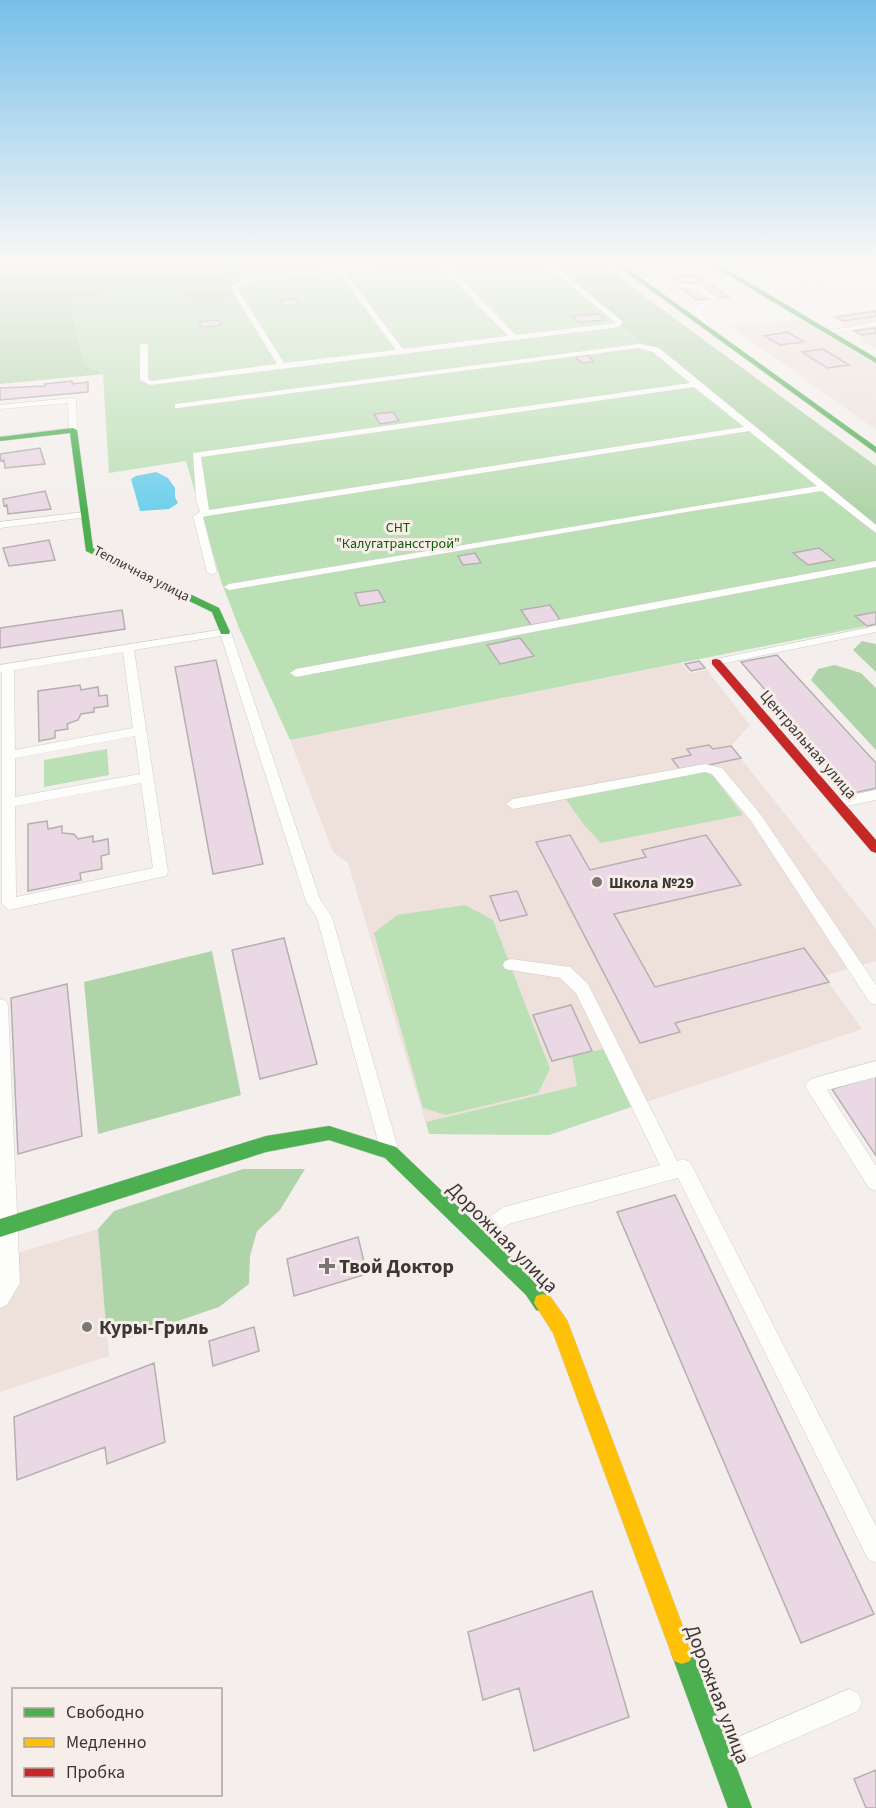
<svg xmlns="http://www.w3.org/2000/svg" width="876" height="1808" font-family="'Source Sans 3',sans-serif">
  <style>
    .built { fill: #eee1dc }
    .green { fill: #bce0b6 }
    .forest { fill: #b0d4a9 }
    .water { fill: #6fcfeb }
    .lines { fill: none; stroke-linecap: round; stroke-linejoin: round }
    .stream { stroke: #6fcfeb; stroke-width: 4 }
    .building { fill: #ead8e4; stroke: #b4b0b0; stroke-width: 1.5 }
    .lane-casing { stroke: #d1cdca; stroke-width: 1 }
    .fast-casing { stroke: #d1cdca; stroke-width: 1 }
    .slow-casing { stroke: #d1cdca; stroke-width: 1 }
    .jam-casing { stroke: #d1cdca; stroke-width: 1 }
    .lane { fill: #fdfdfc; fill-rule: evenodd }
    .fast { fill: #4caf50; fill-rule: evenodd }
    .slow { fill: #ffc107; fill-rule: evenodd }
    .jam { fill: #c62828; fill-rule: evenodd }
    .poi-dot { fill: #7c7775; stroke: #f8eee9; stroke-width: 2 }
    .labels { text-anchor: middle; stroke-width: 6; stroke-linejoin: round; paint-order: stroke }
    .far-park-label { font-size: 14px; fill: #10590e; stroke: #f8eee9 }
    .far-street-label { font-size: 14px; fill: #3b3735; stroke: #f8eee9 }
    .street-label { font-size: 16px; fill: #3b3735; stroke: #f8eee9 }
    .poi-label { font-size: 16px; font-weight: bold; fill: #3b3735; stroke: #f8eee9; text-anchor: start }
    .near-street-label { font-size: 20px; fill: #3b3735; stroke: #f8eee9 }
    .near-poi-label { font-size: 20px; font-weight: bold; fill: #3b3735; stroke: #f8eee9; text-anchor: start }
  </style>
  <rect width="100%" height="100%" fill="#f4efec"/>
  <path class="built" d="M 876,310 L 876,348 L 858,338 L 864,337 L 830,317 Z
    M 800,320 L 876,365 L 876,430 L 730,326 Z
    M 681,663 L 690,673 L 707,670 L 750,725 L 731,746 L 876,929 L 876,961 L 824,976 L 862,1029 L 549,1135 L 429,1134 L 348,863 L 333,852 L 290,740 Z
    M 98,1229 L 109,1356 L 0,1392 L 0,1258 Z"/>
  <path class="green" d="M 243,260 L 541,260 L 876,534 L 876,612 L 856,617 L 867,626 L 290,740 L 239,628 L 221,581 L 186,461 L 109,473 L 103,374 L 84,366 L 70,303 L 114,291 L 172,287 L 237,297 Z
    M 107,749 L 109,775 L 44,787 L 44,760 Z
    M 704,771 L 713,776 L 743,815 L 601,843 L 584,825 L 565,798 Z
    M 465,905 L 493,920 L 550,1069 L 538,1093 L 446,1115 L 423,1108 L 374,933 L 397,915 Z
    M 604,1049 L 631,1107 L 549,1135 L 429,1134 L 426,1122 L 577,1086 L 572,1056 Z"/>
  <path class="forest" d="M 0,260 L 206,260 L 206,263 L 230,270 L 231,265 L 224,260 L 243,260 L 237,297 L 201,310 L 172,287 L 114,291 L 70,303 L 84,365 L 103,374 L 0,384 Z
    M 541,260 L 595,260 L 876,466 L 876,534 Z
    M 862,641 L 876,644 L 876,672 L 853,650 Z
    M 835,665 L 861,673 L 876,688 L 876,750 L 811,680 L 818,669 Z
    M 212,951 L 241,1095 L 98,1134 L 84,982 Z
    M 243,1169 L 305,1169 L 280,1210 L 257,1231 L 250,1256 L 249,1284 L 219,1307 L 128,1338 L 106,1325 L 98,1229 L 114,1211 Z"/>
  <path class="water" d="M 156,472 L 168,478 L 175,488 L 175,497 L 178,503 L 169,509 L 140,511 L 131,479 L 136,476 Z"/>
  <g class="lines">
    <path class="stream" d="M 216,260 L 234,273 L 229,277"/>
  </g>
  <path class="building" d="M 692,275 L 702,281 L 684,284 L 674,277 Z
    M 712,286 L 729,297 L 697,300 L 681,289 Z
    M 296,299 L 299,305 L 284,306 L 280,300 Z
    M 876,311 L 876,316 L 843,321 L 836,317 Z
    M 599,314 L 605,320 L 578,322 L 573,316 Z
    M 219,320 L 220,326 L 201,327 L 199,322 Z
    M 876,328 L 876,333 L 862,335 L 854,331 Z
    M 788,332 L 804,342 L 780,345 L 764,336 Z
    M 823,349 L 849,365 L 827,368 L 802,352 Z
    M 587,355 L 594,362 L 582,363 L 575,357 Z
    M 72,381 L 72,384 L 88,382 L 88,392 L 0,400 L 0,388 L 45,386 L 45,384 Z
    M 393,412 L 399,421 L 380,424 L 374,414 Z
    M 40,448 L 45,464 L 5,468 L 4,460 L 1,461 L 0,454 Z
    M 45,491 L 51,509 L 8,514 L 7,505 L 4,506 L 3,499 Z
    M 49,540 L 55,560 L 9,566 L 3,548 Z
    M 819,548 L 834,560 L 808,565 L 793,553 Z
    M 475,553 L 481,563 L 463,565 L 458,556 Z
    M 378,590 L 385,602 L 360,606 L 355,593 Z
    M 550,605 L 560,620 L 531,625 L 521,610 Z
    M 122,610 L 125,629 L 0,648 L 0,628 Z
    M 876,612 L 876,624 L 867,626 L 855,616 Z
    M 520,638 L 534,656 L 500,664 L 487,645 Z
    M 777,655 L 876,763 L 876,788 L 854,793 L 741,662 Z
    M 216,660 L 263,864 L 213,874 L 175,667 Z
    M 699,661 L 705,668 L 691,671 L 685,664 Z
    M 80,685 L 81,690 L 98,687 L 99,696 L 107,695 L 108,706 L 94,708 L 94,712 L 81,714 L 78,720 L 67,724 L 68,729 L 55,731 L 55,738 L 39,741 L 38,691 Z
    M 709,745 L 713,749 L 731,746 L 741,758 L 681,771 L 672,759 L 691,755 L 687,749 Z
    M 47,821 L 48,829 L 62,826 L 62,833 L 74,834 L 78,839 L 93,836 L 93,842 L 108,839 L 109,854 L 101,856 L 102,869 L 80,873 L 81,880 L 28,891 L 28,824 Z
    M 570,835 L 590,870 L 646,857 L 642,850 L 706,835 L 741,885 L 614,914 L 655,987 L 804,948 L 829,982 L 675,1023 L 680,1032 L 640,1043 L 536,842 Z
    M 517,891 L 527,915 L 500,921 L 490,896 Z
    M 284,938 L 317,1064 L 260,1079 L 232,950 Z
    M 67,984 L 82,1136 L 18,1154 L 11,998 Z
    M 571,1005 L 592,1051 L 552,1061 L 533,1015 Z
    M 876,1076 L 876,1156 L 832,1089 Z
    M 675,1195 L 874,1614 L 801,1643 L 617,1212 Z
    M 358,1237 L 367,1274 L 294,1296 L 287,1259 Z
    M 254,1327 L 259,1351 L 213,1366 L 209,1341 Z
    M 154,1363 L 165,1442 L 107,1464 L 105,1447 L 17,1480 L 14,1417 Z
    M 592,1591 L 629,1717 L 534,1751 L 519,1688 L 483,1700 L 468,1632 Z
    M 876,1770 L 876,1808 L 866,1808 L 854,1779 Z"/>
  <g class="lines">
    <g class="lane-casing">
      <path id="lane" d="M 407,260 L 431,260 L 344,271 L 403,349 L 508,336 L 435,260 L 442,260 L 516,335 L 616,323 L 541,260 L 548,260 L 623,322 L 619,327 L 150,385 L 140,380 L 140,345 L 144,343 L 148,345 L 148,379 L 151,381 L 277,364 L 230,287 L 245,279 ZM 338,271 L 396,350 L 284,363 L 237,288 C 266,273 306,275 338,271 Z
        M 771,260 L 779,260 L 822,285 L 817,286 Z
        M 635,275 L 703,287 L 719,300 L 701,308 L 700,311 L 715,334 L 709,334 L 694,311 L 696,306 L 711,300 L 699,290 L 633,278 Z
        M 876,322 L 876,326 L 826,334 L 822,332 Z
        M 639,344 L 659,348 L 876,525 L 876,533 L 822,491 L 692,511 L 229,590 L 224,587 L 229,584 L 817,486 L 749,431 L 207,516 L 203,517 L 217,572 L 212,575 L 207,572 L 193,516 L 200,512 L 196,499 L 193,453 L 690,383 L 653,352 L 639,348 L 178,408 L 175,408 L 175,404 ZM 694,387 L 744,427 L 209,510 L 201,457 Z
        M 72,398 L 76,400 L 77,430 L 73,433 L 69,430 L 68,403 L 0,409 L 0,405 Z
        M 85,512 L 88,513 L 88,517 L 0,528 L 0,522 Z
        M 876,561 L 876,567 L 296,677 L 290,673 L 296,669 Z
        M 876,626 L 876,632 L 716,665 L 710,662 L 716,659 Z
        M 225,629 L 231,632 L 320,899 L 332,917 L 399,1152 L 397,1158 L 390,1161 L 383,1158 L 381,1152 L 317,918 L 306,901 L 221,636 L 134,650 L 168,872 L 166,876 L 9,910 L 2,904 L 2,672 L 0,673 L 0,665 ZM 123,652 L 133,728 L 15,750 L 14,670 ZM 135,736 L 140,774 L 15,797 L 15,758 ZM 141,783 L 153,868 L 16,897 L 15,806 Z
        M 705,764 L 722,768 L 761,815 L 876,985 L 876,1005 L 870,1003 L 751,821 L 712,774 L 705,772 L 513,809 L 506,804 L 513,799 Z
        M 876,790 L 876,800 L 837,808 L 830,803 L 837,798 Z
        M 511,959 L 570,967 L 588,984 L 677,1161 L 683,1159 L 690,1162 L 876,1526 L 876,1563 L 868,1559 L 678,1178 L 509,1224 L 480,1244 L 473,1241 L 470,1234 L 473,1227 L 504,1207 L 660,1165 L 576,993 L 560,978 L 505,969 L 503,965 L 505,961 Z
        M 0,999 L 6,1001 L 8,1006 L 20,1283 L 7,1305 L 0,1308 Z
        M 876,1061 L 876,1077 L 827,1090 L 876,1166 L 876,1191 L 869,1188 L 805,1086 L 808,1081 L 814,1078 Z
        M 849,1689 L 858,1693 L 862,1702 L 858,1711 L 729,1767 L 720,1763 L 716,1754 L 720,1745 Z"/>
    </g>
    <g class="fast-casing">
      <path id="fast" d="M 609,260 L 616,260 L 876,447 L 876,453 Z
        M 703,260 L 711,260 L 876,358 L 876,363 Z
        M 73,428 L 77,430 L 93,548 L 219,608 L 230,632 L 229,634 L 221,634 L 212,612 L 86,551 L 70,433 L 0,441 L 0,437 Z
        M 329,1126 L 396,1147 L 538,1283 L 552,1303 L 550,1310 L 543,1312 L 536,1310 L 526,1295 L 385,1158 L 329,1140 L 266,1152 L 0,1237 L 0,1219 L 266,1136 Z
        M 682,1642 L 690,1645 L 752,1808 L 728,1808 L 671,1653 L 674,1645 Z"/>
    </g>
    <g class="slow-casing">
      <path id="slow" d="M 543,1294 L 550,1296 L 567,1320 L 693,1653 L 690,1661 L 682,1664 L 674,1661 L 671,1653 L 553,1333 L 534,1303 L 536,1296 Z"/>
    </g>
    <g class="jam-casing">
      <path id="jam" d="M 716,659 L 720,660 L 876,840 L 876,853 L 871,851 L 712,664 L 712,660 Z"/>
    </g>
    <use href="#lane" class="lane"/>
    <use href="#fast" class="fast"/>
    <use href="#slow" class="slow"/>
    <use href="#jam" class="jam"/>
  </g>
  <linearGradient id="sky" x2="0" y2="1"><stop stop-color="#77bfe9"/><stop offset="0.51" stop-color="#faf8f6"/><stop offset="1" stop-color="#faf8f6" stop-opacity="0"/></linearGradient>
  <rect width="876" height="513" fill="url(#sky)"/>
  <g class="poi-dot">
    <circle cx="597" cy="882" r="6"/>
    <path d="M324 1257h6v6h6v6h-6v6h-6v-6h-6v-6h6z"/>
    <circle cx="87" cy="1327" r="6"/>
  </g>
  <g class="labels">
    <g class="far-park-label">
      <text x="398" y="532">СНТ<tspan x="398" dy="16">"Калугатрансстрой"</tspan></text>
    </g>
    <g class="far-street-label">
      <text transform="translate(142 573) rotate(27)" y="5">Тепличная улица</text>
    </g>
    <g class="street-label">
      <text transform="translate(809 744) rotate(49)" y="6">Центральная улица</text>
    </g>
    <g class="poi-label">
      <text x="609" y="888">Школа №29</text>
    </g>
    <g class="near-street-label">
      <text transform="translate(503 1237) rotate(45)" y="7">Дорожная улица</text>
      <text transform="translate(718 1694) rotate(69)" y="7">Дорожная улица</text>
    </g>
    <g class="near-poi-label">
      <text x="339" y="1273">Твой Доктор</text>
      <text x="99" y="1334">Куры-Гриль</text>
    </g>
  </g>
  <rect x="12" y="1688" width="210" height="108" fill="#f8eee9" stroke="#aca5a1" stroke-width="1.5"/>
  <rect x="24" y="1708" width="30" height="9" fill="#4caf50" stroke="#aca5a1" stroke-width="1.5"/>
  <text x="66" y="1718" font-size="18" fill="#3b3735">Свободно</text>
  <rect x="24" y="1738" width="30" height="9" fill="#ffc107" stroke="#aca5a1" stroke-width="1.5"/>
  <text x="66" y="1748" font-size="18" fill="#3b3735">Медленно</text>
  <rect x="24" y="1768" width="30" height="9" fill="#c62828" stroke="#aca5a1" stroke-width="1.5"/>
  <text x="66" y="1778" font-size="18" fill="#3b3735">Пробка</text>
</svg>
